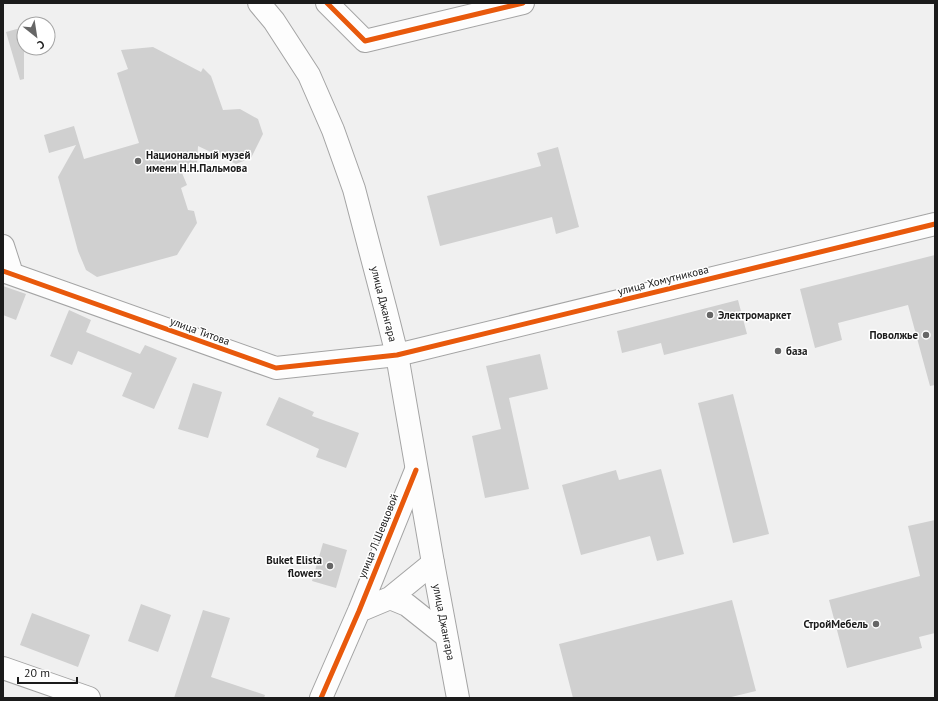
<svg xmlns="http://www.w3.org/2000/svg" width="938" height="701" font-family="'PT Sans',sans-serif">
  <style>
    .building { fill: #d0d0d0 }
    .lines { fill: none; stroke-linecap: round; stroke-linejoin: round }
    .minor-casing { stroke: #a4a4a4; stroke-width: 24 }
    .major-casing { stroke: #a4a4a4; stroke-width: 24 }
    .minor { stroke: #fdfdfd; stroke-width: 22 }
    .major { stroke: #fdfdfd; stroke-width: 22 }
    .cycleway-casing { stroke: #fff; stroke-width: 8 }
    .cycleway { stroke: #e8590c; stroke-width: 5 }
    .poi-dot { fill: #666; stroke: #fff; stroke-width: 1.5 }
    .labels { text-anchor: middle; stroke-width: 3; stroke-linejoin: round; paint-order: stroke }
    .poi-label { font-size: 11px; font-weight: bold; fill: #1b1b1b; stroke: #fff; text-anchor: start }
    .street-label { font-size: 11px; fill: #1b1b1b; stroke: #fff }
  </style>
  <rect width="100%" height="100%" fill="#f0f0f0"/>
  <path class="building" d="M 24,27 L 24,79 L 20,80 L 6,32 Z
    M 153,47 L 201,72 L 203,68 L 211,76 L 223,110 L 240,109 L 258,119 L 263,134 L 251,158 L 236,164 L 198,146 L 197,165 L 182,173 L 187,185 L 181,188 L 188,210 L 194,211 L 197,223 L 177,255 L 97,277 L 86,270 L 78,251 L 58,177 L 76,145 L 49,153 L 44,135 L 74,126 L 84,159 L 139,143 L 117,73 L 128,69 L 121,50 Z
    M 558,147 L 579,227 L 556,234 L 552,217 L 440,246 L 427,196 L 541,166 L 537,153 Z
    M 935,255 L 935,385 L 930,386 L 908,305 L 838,323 L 842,340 L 815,348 L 800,289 Z
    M 3,286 L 26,294 L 16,320 L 3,315 Z
    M 738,300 L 747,334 L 664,355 L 661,343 L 622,353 L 617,331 Z
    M 69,310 L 91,320 L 86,332 L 140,354 L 145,345 L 177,358 L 154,409 L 122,396 L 132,373 L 78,351 L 72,365 L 50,356 Z
    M 540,354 L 548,389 L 509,398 L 529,489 L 485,498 L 472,436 L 501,429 L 486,366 Z
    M 193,383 L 222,392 L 208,438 L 178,429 Z
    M 733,394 L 769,534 L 733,543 L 698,403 Z
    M 279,397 L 314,412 L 312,416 L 359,433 L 346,468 L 316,457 L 319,449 L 266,425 Z
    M 661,469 L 684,554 L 657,561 L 650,536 L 581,555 L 562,485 L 616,470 L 619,480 Z
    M 935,520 L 935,633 L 919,637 L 922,648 L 847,668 L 829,600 L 920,576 L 908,526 Z
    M 323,543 L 347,550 L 336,588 L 312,581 Z
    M 732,600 L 756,691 L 727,698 L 573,698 L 559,644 Z
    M 141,604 L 171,615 L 158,652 L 128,641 Z
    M 203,610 L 230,618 L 211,677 L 265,695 L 264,698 L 174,698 Z
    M 32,613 L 90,635 L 78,667 L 20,645 Z"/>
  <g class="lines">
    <g class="minor-casing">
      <path id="minor" d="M 327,3 L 365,41 L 523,3
        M 3,246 L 12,274
        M 3,271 L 276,368 L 397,355 L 935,224
        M 390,598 L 433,563
        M 359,611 L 390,598 L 407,605 L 446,636
        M 3,668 L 89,698
        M 321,698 L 359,611 L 416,470"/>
    </g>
    <g class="major-casing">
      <path id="major" d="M 259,3 L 274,21 L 309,75 L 333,130 L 354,189 L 386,311 L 397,355 L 433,563 L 458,698"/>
    </g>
    <use href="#minor" class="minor"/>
    <use href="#major" class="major"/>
    <g class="cycleway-casing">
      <path id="cycleway" d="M 327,3 L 365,41 L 523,3
        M 3,271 L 276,368 L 397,355 L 935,224
        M 321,698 L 359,611 L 416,470"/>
    </g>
    <use href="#cycleway" class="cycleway"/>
  </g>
  <g class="poi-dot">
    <circle cx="138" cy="161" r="4"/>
    <circle cx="710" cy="315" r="4"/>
    <circle cx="926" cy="335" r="4"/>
    <circle cx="778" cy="351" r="4"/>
    <circle cx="330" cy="566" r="4"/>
    <circle cx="876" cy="624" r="4"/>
  </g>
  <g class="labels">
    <g class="poi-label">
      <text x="146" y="159">Национальный музей<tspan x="146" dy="13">имени Н.Н.Пальмова</tspan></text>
      <text x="718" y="319">Электромаркет</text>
      <text x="918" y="339" text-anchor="end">Поволжье</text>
      <text x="786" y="355">база</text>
      <text x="322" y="564" text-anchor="end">Buket Elista<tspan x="322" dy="13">flowers</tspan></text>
      <text x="868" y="628" text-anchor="end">СтройМебель</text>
    </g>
    <g class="street-label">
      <text transform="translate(663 280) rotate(-14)" y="4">улица Хомутникова</text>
      <text transform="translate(384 304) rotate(76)" y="4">улица Джангара</text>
      <text transform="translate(200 331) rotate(20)" y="4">улица Титова</text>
      <text transform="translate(378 536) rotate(-68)" y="4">улица Л.Шевцовой</text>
      <text transform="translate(444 622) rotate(79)" y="4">улица Джангара</text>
    </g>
  </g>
  <rect width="938" height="701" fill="none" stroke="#1b1b1b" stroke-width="8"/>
  <g transform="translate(36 36) rotate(150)"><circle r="19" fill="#ffffff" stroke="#a4a4a4"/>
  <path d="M0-3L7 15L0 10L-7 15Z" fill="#666666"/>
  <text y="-6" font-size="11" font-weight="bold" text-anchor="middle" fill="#1b1b1b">С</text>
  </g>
  <path d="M18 677v6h59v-6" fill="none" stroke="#1b1b1b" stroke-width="2"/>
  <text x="24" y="677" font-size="12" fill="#1b1b1b" stroke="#ffffff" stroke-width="3" paint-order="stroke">20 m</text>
</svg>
